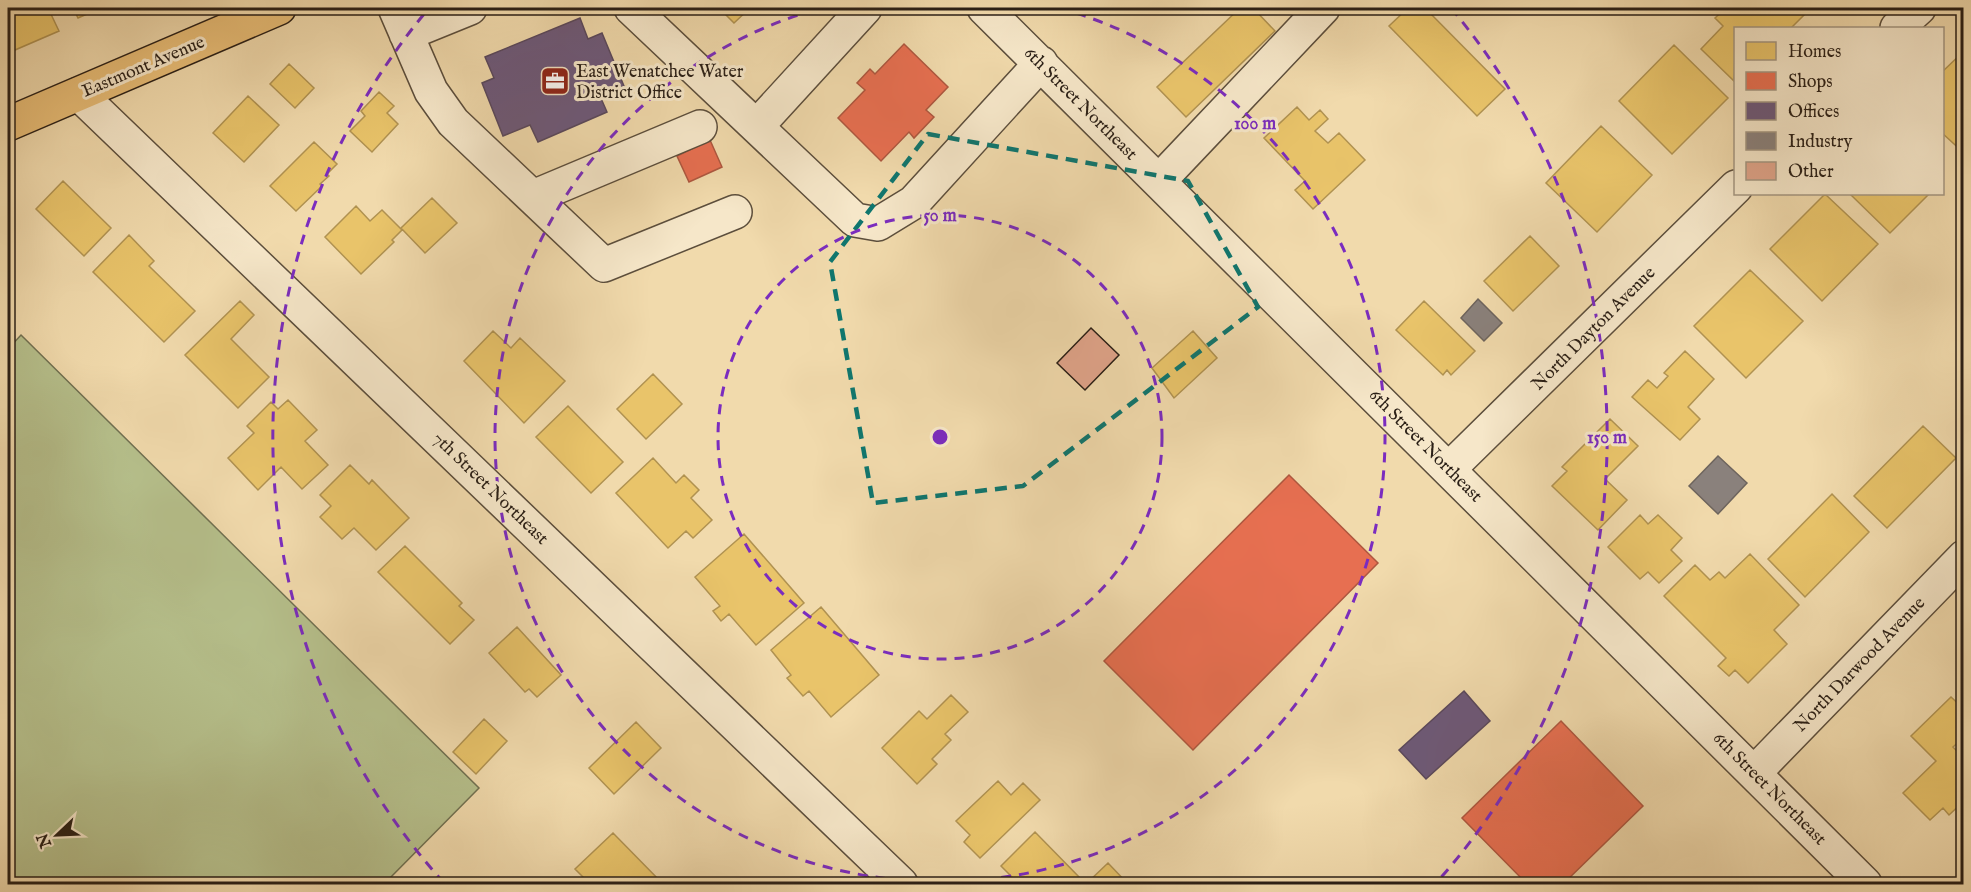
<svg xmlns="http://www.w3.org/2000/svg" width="1971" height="892" font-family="'IM FELL English',serif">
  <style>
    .green { fill: #b6c08c; stroke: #707051; stroke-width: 1.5 }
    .homes { fill: #e9c46a; stroke: #b09251; stroke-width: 1.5 }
    .shops { fill: #e76f51; stroke: #ae573f; stroke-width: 1.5 }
    .offices { fill: #6d597a; stroke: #59485c; stroke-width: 1.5 }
    .industry { fill: #8a817c; stroke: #6d645d; stroke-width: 1.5 }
    .building { fill: #e0a48a; stroke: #2a1f16; stroke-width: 1.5 }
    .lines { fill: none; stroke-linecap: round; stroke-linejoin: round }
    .minor-casing { stroke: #5c4e3c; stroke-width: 36 }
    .major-casing { stroke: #2a1f16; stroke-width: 36 }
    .minor { stroke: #f6e7c9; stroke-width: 33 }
    .major { stroke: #e8bd76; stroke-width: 33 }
    .marked { fill: none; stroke: #0f766e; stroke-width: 4.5; stroke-dasharray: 12 8; stroke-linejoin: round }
    .ring { fill: none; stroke: #7b2cbf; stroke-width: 3; stroke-dasharray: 10 8 }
    .labels { text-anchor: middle; stroke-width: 6; stroke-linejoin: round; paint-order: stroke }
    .street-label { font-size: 18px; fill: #2a1f16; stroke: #f6e7c9 }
    .poi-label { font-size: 18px; fill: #2a1f16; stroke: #f6e7c9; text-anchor: start }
    .centre { fill: #7b2cbf; stroke: #f6e7c9; stroke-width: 3 }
    .ring-label { font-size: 18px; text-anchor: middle; font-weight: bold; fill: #7b2cbf; stroke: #f6e7c9; stroke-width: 6; stroke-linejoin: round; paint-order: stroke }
  </style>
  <rect width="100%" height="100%" fill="#f1daac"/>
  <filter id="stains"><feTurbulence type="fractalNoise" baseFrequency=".00333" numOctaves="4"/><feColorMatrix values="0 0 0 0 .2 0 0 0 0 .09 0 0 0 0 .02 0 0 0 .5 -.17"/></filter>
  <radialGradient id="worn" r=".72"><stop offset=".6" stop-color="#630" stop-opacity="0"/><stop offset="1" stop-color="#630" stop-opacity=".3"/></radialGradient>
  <path class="green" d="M 21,335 L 479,788 L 384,884 L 8,884 L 8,349 Z"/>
  <path class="homes" d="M 12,8 L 48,8 L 59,31 L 8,53 L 8,9 Z
    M 73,8 L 101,8 L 78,18 Z
    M 719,8 L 750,8 L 734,23 Z
    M 1240,8 L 1253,8 L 1275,31 L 1186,117 L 1157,87 Z
    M 1408,8 L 1425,8 L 1505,89 L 1477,116 L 1389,26 Z
    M 1726,8 L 1802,8 L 1807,12 L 1791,28 L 1736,28 L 1734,81 L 1701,49 L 1723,26 L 1715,18 Z
    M 1674,45 L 1728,98 L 1672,154 L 1619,101 Z
    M 1964,51 L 1964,153 L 1942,133 L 1942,72 Z
    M 289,64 L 314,88 L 295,108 L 270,84 Z
    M 379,92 L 394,106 L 387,113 L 398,124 L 372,152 L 350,131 L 365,116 L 361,111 Z
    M 248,96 L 279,125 L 244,162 L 213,133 Z
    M 1297,107 L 1309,120 L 1320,110 L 1328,119 L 1315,131 L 1328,143 L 1339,133 L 1365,160 L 1313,209 L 1295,190 L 1305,181 L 1264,138 Z
    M 1601,126 L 1652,175 L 1597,232 L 1546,183 Z
    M 314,142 L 337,164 L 327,174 L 329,176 L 320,184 L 322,186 L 296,211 L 270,186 Z
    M 63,181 L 111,228 L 84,256 L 36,209 Z
    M 1825,194 L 1878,244 L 1822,301 L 1770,249 Z
    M 1850,194 L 1929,194 L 1890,233 Z
    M 432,198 L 457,223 L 425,253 L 401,228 Z
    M 356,206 L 370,221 L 382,210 L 402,230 L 392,240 L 394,242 L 361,274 L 325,237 Z
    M 129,235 L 154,261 L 149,266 L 195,311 L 164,342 L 93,272 Z
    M 1530,236 L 1559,266 L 1513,311 L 1484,281 Z
    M 1750,270 L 1803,321 L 1746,378 L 1694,326 Z
    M 240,301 L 254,315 L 231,339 L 269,377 L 238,408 L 185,355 Z
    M 1424,301 L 1475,351 L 1451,375 L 1447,370 L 1443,375 L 1396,330 Z
    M 493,331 L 511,348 L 520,338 L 565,381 L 524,423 L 464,361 Z
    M 1193,331 L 1217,358 L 1174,398 L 1152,368 Z
    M 1685,351 L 1714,379 L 1688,407 L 1700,419 L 1680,440 L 1632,397 L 1648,380 L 1657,388 L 1668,376 L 1664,373 Z
    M 653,374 L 682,404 L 646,439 L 617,409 Z
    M 288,400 L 317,430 L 305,441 L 328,465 L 302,489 L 281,467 L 258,490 L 228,458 L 254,433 L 247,426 L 271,402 L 278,409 Z
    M 568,406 L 623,462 L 591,493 L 536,437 Z
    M 1610,419 L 1638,446 L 1605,479 L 1627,500 L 1598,530 L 1552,486 L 1567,471 L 1562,467 Z
    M 1923,426 L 1956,458 L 1887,528 L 1854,496 Z
    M 653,458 L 676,483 L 684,475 L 699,490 L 691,498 L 712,520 L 693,538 L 686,531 L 668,548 L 616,493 Z
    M 350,465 L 369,484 L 372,480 L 409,518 L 376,550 L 354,528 L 342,539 L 320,517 L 331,506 L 320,495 Z
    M 1832,494 L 1869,532 L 1805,597 L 1768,559 Z
    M 1640,515 L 1648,524 L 1658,515 L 1682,538 L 1671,550 L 1682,561 L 1659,583 L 1648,572 L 1640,579 L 1608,547 Z
    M 744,534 L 804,603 L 756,645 L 729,614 L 721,621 L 713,611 L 720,606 L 695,577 Z
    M 405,546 L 462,603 L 459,606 L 474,620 L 450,644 L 378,572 Z
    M 1750,554 L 1799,605 L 1774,630 L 1787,644 L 1748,683 L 1735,670 L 1729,676 L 1718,666 L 1726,658 L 1664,596 L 1695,565 L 1710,580 L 1719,572 L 1725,578 Z
    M 821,607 L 879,675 L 831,717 L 809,691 L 803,696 L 787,678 L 791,675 L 771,650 Z
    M 517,627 L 561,675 L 537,697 L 529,689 L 525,692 L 489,653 Z
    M 951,695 L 968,712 L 945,734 L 951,740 L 932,759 L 937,764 L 917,784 L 882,748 L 919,711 L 927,719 Z
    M 1951,697 L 1964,709 L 1964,737 L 1953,747 L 1964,758 L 1964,801 L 1949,815 L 1943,808 L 1930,820 L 1903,793 L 1936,761 L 1911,736 Z
    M 484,719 L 507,741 L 476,774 L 453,752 Z
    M 636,722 L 661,748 L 614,794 L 589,768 Z
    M 998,781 L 1011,795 L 1023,783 L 1040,800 L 980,858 L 964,842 L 970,835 L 956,821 Z
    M 1035,832 L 1080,878 L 1073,884 L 1019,884 L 1001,866 Z
    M 613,833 L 663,884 L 590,884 L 575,869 Z
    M 1108,863 L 1128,884 L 1086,884 Z"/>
  <path class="shops" d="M 904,44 L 948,87 L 926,110 L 934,117 L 914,138 L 909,132 L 881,161 L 838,118 L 865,90 L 857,83 L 870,69 L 875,74 Z
    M 710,140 L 722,167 L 689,182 L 677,156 Z
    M 1289,475 L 1378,563 L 1193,750 L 1104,661 Z
    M 1561,721 L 1643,806 L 1563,884 L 1527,884 L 1462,818 Z"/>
  <path class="offices" d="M 580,18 L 588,39 L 602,33 L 624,86 L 600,96 L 607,112 L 538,142 L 530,125 L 503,136 L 482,83 L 494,78 L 485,57 Z
    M 1464,691 L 1490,721 L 1426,779 L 1399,750 Z"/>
  <path class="industry" d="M 1478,299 L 1502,323 L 1484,341 L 1461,318 Z
    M 1718,456 L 1747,483 L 1718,514 L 1689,486 Z"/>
  <path class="building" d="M 1091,328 L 1119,355 L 1085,390 L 1057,363 Z"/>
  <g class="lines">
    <g class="minor-casing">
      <path id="minor" d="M 395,8 L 431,91 L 453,122 L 604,265 L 735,212
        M 631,8 L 855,220 L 878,224 L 914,202 L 1041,63
        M 984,8 L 1865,884
        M 1897,28 L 1919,8
        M 406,34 L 470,8
        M 79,94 L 901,884
        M 757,126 L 865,8
        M 1159,181 L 1323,8
        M 533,197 L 700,127
        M 1450,468 L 1736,187
        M 1755,772 L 1964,557"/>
    </g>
    <g class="major-casing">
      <path id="major" d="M 8,124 L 279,8"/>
    </g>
    <use href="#minor" class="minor"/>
    <use href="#major" class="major"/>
  </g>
  <path class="marked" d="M 928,134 L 1188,181 L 1258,307 L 1023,486 L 873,503 L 830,262 Z"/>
  <g class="ring">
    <circle cx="940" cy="437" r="222"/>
    <path d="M1059 8A445 445 0 1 1 821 8"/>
    <path d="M444 883A667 667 0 0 1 429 8M1451 8A667 667 0 0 1 1436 883"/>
  </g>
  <defs>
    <g id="office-square" transform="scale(1.5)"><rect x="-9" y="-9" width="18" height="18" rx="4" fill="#8f2418" stroke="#f6e7c9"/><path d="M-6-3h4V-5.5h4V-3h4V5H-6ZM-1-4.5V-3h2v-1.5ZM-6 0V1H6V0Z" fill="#fff"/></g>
  </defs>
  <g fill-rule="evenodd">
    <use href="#office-square" x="555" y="81"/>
  </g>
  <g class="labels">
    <g class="street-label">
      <text transform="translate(143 66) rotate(-23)" y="6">Eastmont Avenue</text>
      <text transform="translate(1081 103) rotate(45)" y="6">6th Street Northeast</text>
      <text transform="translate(1593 328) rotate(-45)" y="6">North Dayton Avenue</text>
      <text transform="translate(1426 445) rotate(45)" y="6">6th Street Northeast</text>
      <text transform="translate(491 488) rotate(44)" y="6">7th Street Northeast</text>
      <text transform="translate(1859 664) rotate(-46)" y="6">North Darwood Avenue</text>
      <text transform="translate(1770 788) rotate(45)" y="6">6th Street Northeast</text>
    </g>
    <g class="poi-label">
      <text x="576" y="77">East Wenatchee Water<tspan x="576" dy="21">District Office</tspan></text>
    </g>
  </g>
  <circle cx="940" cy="437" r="9" class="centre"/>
  <g class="ring-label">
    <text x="1255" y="129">100 m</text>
    <text x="940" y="221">50 m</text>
    <text x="1607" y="443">150 m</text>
  </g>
  <rect width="1971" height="892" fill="none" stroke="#f1daac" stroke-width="30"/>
  <rect x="9" y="9" width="1953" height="874" fill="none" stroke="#2a1f16" stroke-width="3"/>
  <rect x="15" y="15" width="1941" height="862" fill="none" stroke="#2a1f16" stroke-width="1.5"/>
  <rect x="1734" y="27" width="210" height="168" fill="#f6e7c9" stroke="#a49781" stroke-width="1.5"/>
  <rect x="1746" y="42" width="30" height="18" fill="#e9c46a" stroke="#a49781" stroke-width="1.5"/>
  <text x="1788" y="57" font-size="18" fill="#2a1f16">Homes</text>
  <rect x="1746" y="72" width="30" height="18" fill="#e76f51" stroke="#a49781" stroke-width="1.5"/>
  <text x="1788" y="87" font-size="18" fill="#2a1f16">Shops</text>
  <rect x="1746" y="102" width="30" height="18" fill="#6d597a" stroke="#a49781" stroke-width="1.5"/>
  <text x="1788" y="117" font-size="18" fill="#2a1f16">Offices</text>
  <rect x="1746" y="132" width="30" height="18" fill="#8a817c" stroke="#a49781" stroke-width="1.5"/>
  <text x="1788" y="147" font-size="18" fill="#2a1f16">Industry</text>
  <rect x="1746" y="162" width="30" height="18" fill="#e0a48a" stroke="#a49781" stroke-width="1.5"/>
  <text x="1788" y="177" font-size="18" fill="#2a1f16">Other</text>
  <g transform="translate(57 835) rotate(247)" stroke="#f6e7c9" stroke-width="4.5" paint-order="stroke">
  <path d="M0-4.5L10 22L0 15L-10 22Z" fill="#2a1f16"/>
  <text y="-9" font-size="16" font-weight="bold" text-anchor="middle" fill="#2a1f16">N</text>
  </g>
  <rect width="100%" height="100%" filter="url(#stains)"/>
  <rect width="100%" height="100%" fill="url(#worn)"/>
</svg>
